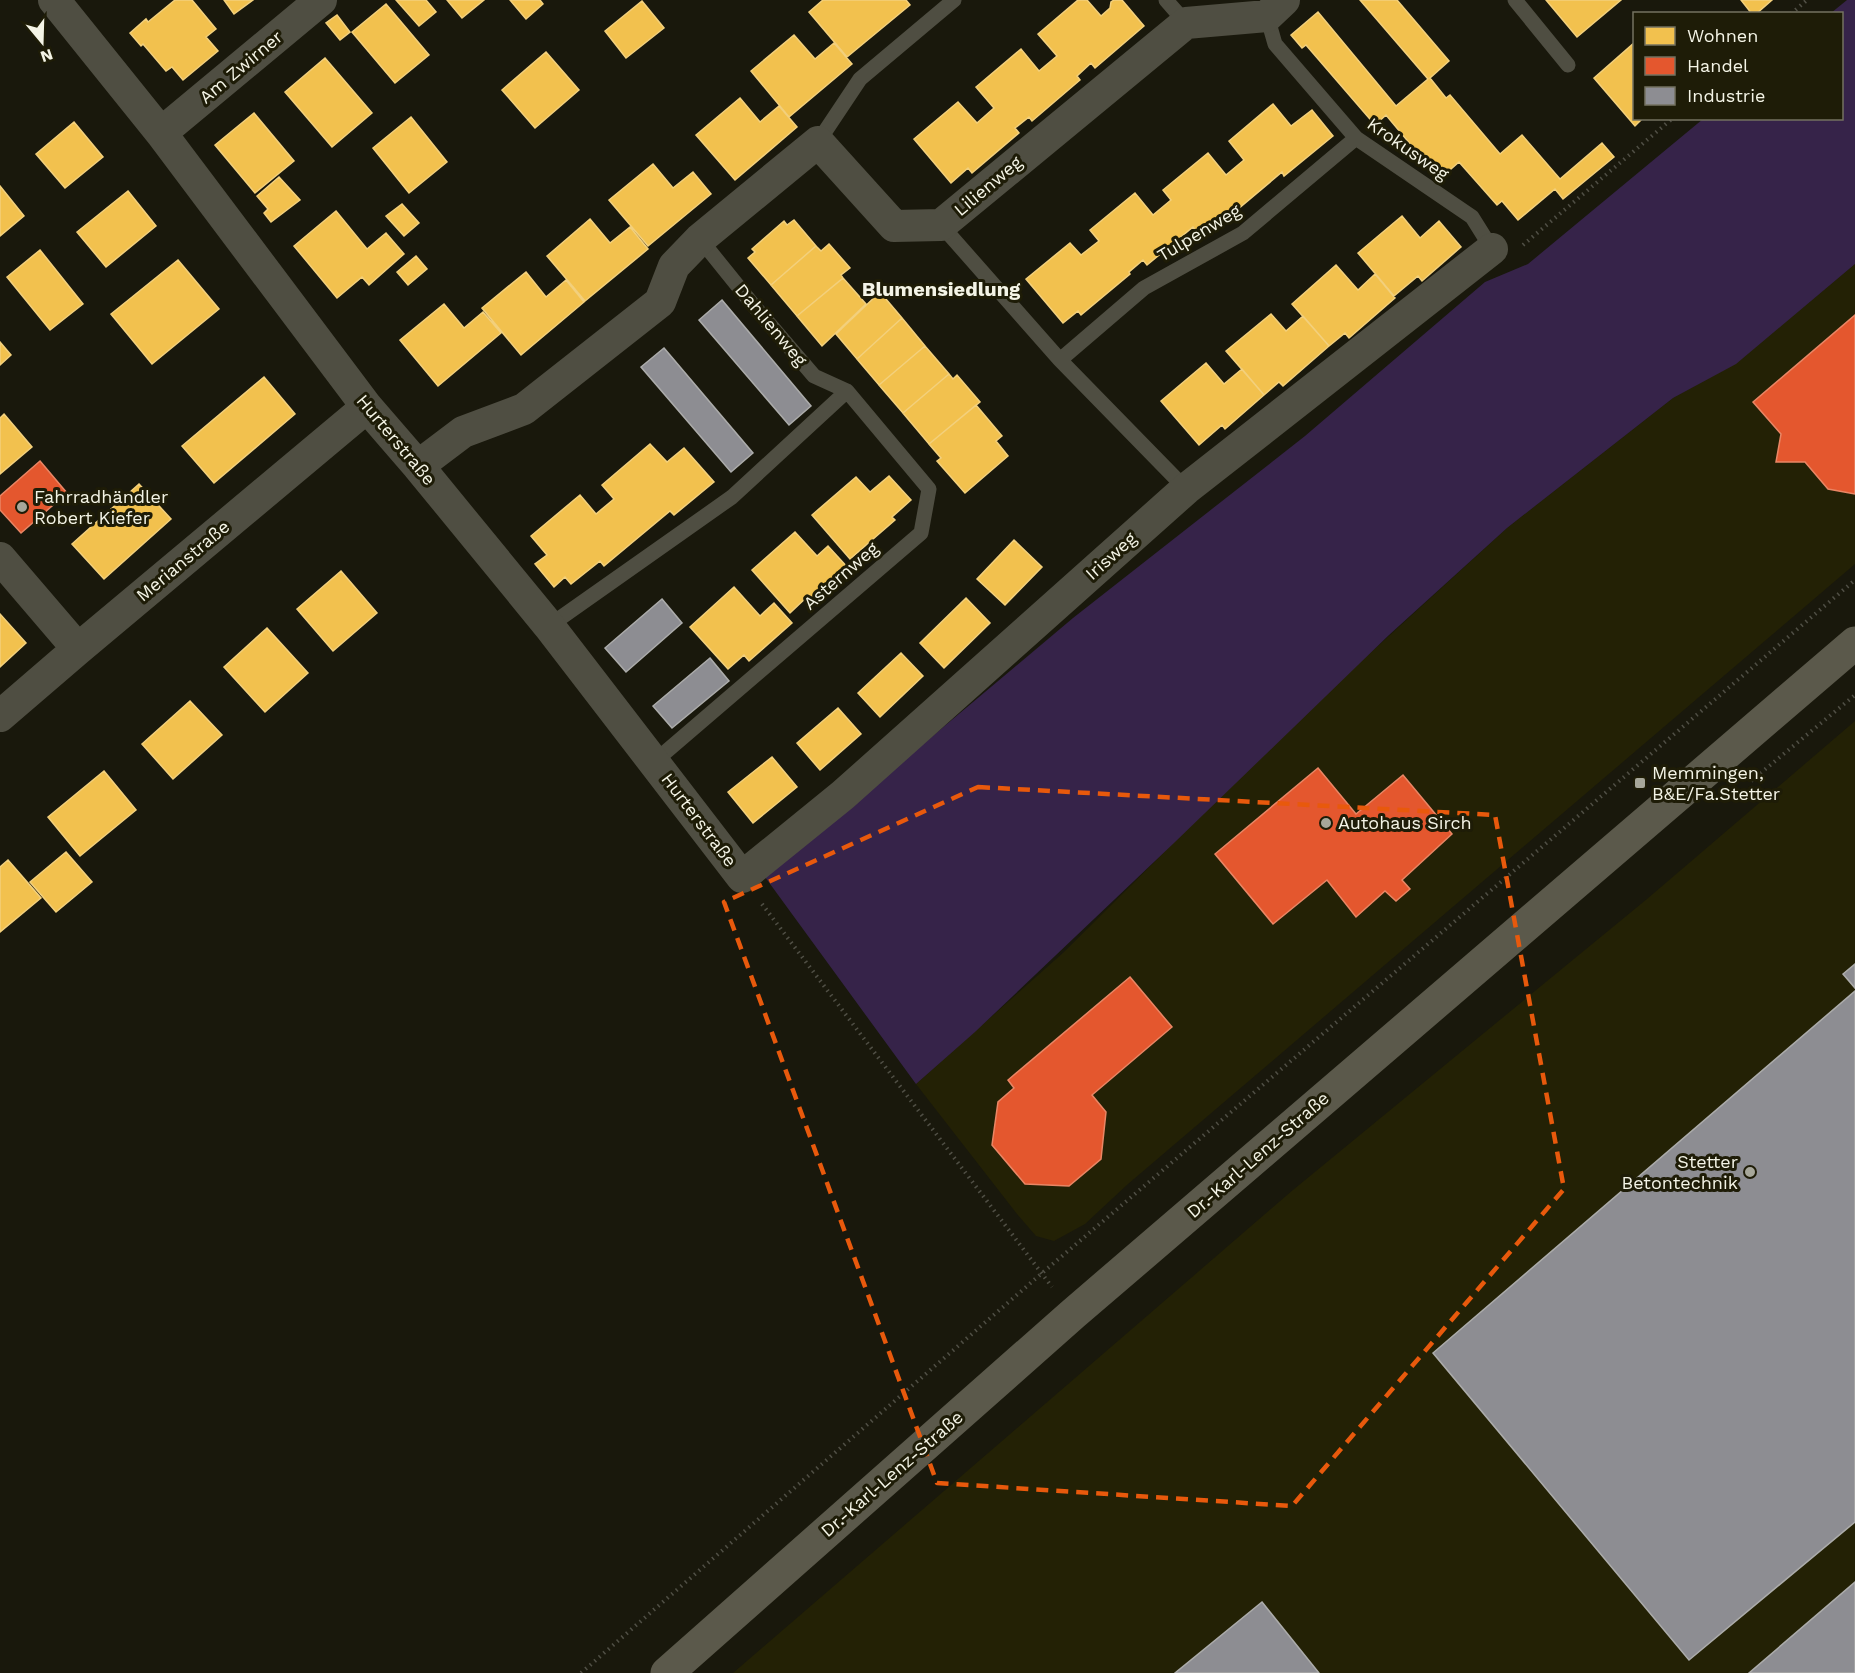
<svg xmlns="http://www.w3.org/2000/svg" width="1855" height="1673" font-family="'Work Sans',sans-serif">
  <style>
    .built { fill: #232105 }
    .green { fill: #362349 }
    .homes { fill: #f2c14e; stroke: #f3d07c; stroke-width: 1.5 }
    .shops { fill: #e4572e; stroke: #e98665; stroke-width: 1.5 }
    .industry { fill: #8d8d92; stroke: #acacab; stroke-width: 1.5 }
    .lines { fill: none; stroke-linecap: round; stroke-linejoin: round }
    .path { stroke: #504f45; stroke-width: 4; stroke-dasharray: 1.5 4.5; stroke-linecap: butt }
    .lane { stroke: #4f4e42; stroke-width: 15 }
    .street { stroke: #4f4e42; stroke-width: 32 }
    .secondary { stroke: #5b594b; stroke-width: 33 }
    .marked { fill: none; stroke: #e8590c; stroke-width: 4.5; stroke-dasharray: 12 8; stroke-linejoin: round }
    .poi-dot { fill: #a7a79a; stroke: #1e1c07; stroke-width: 2 }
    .labels { text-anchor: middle; stroke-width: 6; stroke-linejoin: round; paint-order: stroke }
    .street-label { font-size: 18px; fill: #f4f4e6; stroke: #1e1c07 }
    .poi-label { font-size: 18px; fill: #f4f4e6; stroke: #1e1c07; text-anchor: start }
    .neighbourhood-label { font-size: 20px; font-weight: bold; fill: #f4f4e6; stroke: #1e1c07 }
  </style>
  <rect width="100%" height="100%" fill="#19180c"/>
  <path class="built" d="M 1855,264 L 1855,564 L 1128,1184 L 1085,1224 L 1054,1241 L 1036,1236 L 1017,1214 L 916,1084 L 1064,952 L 1296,721 L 1507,528 L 1673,398 L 1736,363 Z
    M 1855,721 L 1855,1673 L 733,1673 L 1293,1190 L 1647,899 Z"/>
  <path class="green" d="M 1847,0 L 1855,0 L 1855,264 L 1736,364 L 1673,398 L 1507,528 L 1389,635 L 1174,843 L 975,1032 L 916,1084 L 765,877 L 1073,618 L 1305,436 L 1485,282 L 1528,264 L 1703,119 L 1842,118 L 1842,14 L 1831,13 Z"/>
  <path class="homes" d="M 175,0 L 192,0 L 216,29 L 206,37 L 218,51 L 183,80 L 172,67 L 166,71 L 143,44 L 141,46 L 130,33 L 146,19 L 148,22 Z
    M 224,0 L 253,0 L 234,14 Z
    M 396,0 L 426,0 L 436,12 L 419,26 Z
    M 447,0 L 484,0 L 462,18 Z
    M 510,0 L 540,0 L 543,4 L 526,19 Z
    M 823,0 L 906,0 L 910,5 L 847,57 L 809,12 Z
    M 1078,0 L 1087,0 L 1101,16 L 1110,8 L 1111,2 L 1114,0 L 1122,0 L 1144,26 L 1095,68 L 1091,63 L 1077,76 L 1080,80 L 1032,121 L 1029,117 L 1015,128 L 1019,133 L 972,173 L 968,168 L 951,183 L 914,139 L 958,102 L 977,123 L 994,108 L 976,87 L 1021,49 L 1039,71 L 1057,56 L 1038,34 Z
    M 1360,0 L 1397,0 L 1449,61 L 1430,78 L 1446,98 L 1450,95 L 1500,154 L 1522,135 L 1560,179 L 1602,143 L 1614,157 L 1563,199 L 1555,189 L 1518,220 L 1502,201 L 1497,205 L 1459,162 L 1443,176 L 1429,160 L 1426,163 L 1386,115 L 1375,125 L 1306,45 L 1302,48 L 1291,35 L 1318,12 L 1396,106 L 1428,79 Z
    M 1546,0 L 1621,0 L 1577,37 Z
    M 1741,0 L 1772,0 L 1756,14 L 1752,14 Z
    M 642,1 L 664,28 L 626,58 L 605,31 Z
    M 386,4 L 429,55 L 395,83 L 352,32 Z
    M 337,15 L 350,32 L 340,40 L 326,23 Z
    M 794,35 L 815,59 L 834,43 L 852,64 L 789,117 L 751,71 Z
    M 1634,43 L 1634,118 L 1643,118 L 1635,126 L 1594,78 Z
    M 546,52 L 579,90 L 535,128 L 502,90 Z
    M 325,58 L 372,113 L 332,147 L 285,92 Z
    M 740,98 L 760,122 L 779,106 L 797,127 L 735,180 L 696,135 Z
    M 1273,104 L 1291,126 L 1312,110 L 1333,136 L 1284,176 L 1282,172 L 1219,225 L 1215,221 L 1199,234 L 1193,227 L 1147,265 L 1143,260 L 1129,272 L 1130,274 L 1081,315 L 1078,311 L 1063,323 L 1026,279 L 1070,243 L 1081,255 L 1099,241 L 1090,230 L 1135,193 L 1153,215 L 1171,200 L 1163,190 L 1208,153 L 1226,175 L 1244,160 L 1229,141 Z
    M 254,113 L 294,161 L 255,193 L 215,145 Z
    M 411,117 L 447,162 L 409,193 L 373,148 Z
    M 74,122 L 103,157 L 65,188 L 36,154 Z
    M 653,164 L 673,188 L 693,172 L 711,194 L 648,246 L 609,200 Z
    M 279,177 L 300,200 L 271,222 L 264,213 L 268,209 L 257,196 Z
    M 0,186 L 24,216 L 0,236 Z
    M 128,191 L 156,226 L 106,267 L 77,232 Z
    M 402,204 L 419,223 L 404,236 L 386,216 Z
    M 336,211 L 367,249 L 386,233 L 404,254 L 369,285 L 362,277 L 337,298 L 294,246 Z
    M 1402,216 L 1420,238 L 1439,221 L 1461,247 L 1422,281 L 1418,276 L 1394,296 L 1358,253 Z
    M 590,219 L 610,243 L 630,227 L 648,249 L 585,301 L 547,256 Z
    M 794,220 L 816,246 L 771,285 L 748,258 L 755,252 L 752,249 L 784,221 L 787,225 Z
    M 829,244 L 850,268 L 841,275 L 843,278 L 797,316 L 771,285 L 816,246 L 821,251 Z
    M 40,250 L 83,304 L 50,330 L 7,277 Z
    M 416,256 L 427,269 L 408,285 L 397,272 Z
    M 178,260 L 219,309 L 152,364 L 111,314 Z
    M 1336,265 L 1358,290 L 1375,274 L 1395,298 L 1349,338 L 1345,333 L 1329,346 L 1292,304 Z
    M 526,272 L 546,297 L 566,280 L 584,302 L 521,355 L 482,308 Z
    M 843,278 L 866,304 L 822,346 L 797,316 Z
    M 880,292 L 902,318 L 857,359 L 836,334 Z
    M 444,304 L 464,328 L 483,312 L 501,333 L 438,386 L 400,340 Z
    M 1271,314 L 1286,331 L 1303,316 L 1329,346 L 1283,386 L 1279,382 L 1264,395 L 1226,351 Z
    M 902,318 L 925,346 L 879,385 L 857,359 Z
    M 0,342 L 11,355 L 0,365 Z
    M 925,346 L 949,374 L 903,413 L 879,385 Z
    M 1206,363 L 1224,384 L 1242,369 L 1264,395 L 1225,429 L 1222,425 L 1199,445 L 1161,401 Z
    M 949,374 L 953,379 L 957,375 L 980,402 L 929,444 L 903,413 Z
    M 264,377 L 295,414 L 214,483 L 182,446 Z
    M 976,405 L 1002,436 L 996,441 L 1008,456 L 965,493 L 937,461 L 941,458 L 929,444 Z
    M 4,414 L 32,447 L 0,474 L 0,418 Z
    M 650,444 L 667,462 L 684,448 L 714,482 L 674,515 L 670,511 L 604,566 L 600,561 L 571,584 L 565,577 L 554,587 L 535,564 L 547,555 L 531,536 L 580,495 L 596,514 L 614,499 L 602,485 Z
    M 889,476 L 911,500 L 892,517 L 895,520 L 850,559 L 812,515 L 856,477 L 870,492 Z
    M 139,484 L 171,519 L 104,579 L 72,544 Z
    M 795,532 L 817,556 L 828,546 L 849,569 L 815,601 L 809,595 L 790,613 L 752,570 Z
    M 1014,540 L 1042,567 L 1005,605 L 977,579 Z
    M 341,571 L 377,613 L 333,651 L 297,609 Z
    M 734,587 L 760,616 L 774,603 L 792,623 L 749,661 L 744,655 L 728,669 L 690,627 Z
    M 966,598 L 990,623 L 944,668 L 920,643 Z
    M 0,614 L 26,643 L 0,667 Z
    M 267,628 L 308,673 L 265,712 L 224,667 Z
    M 901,653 L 923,676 L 880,717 L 858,693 Z
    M 190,701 L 222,735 L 173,779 L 142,744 Z
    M 838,708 L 861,734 L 820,770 L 797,743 Z
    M 772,757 L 797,787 L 753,823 L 728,792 Z
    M 104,771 L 136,810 L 80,856 L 48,817 Z
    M 66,852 L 92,882 L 56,912 L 30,882 Z
    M 8,860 L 41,898 L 0,932 L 0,867 Z"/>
  <path class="shops" d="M 1855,315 L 1855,494 L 1828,489 L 1805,462 L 1776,462 L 1781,434 L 1753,402 Z
    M 40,461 L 67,493 L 21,533 L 0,510 L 0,496 Z
    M 1318,768 L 1356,814 L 1403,775 L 1452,834 L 1402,880 L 1410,889 L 1396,901 L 1385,891 L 1356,917 L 1327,880 L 1273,924 L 1215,854 Z
    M 1130,977 L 1172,1027 L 1092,1095 L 1106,1112 L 1101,1159 L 1069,1186 L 1025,1184 L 992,1145 L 998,1102 L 1014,1088 L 1008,1080 Z"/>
  <path class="industry" d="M 722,300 L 811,406 L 789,425 L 699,320 Z
    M 664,348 L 753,453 L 731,472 L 641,367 Z
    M 662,599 L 682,623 L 626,672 L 605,648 Z
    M 710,658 L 729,681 L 672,728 L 653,706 Z
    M 1855,964 L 1855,988 L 1843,974 Z
    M 1855,991 L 1855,1522 L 1689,1660 L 1433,1353 Z
    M 1855,1582 L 1855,1673 L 1749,1673 Z
    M 1262,1602 L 1319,1673 L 1175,1673 Z"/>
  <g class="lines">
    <path class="path" d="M 1791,14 L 1807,0
      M 1523,245 L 1673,118
      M 1751,781 L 1855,695
      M 762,904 L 1052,1287
      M 581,1673 L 1041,1274 L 1855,580"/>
    <path class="lane" d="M 1166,0 L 1186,23
      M 1515,0 L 1568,65
      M 1267,16 L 1275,44 L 1356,138 L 1472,217 L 1492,249
      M 818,142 L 860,79 L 954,0
      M 941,225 L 1060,360
      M 1186,489 L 1060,360 L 1144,288 L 1243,233 L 1356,138
      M 549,626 L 732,497 L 847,391 L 814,376 L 754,306 L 700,239
      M 654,762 L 921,533 L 929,489 L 847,391"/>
    <path class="street" d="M 54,0 L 161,133 L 367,407 L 418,466 L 549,626 L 742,877 L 843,795 L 1186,489 L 1492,249
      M 161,133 L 321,0
      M 418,466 L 463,432 L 524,409 L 660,302 L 674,266 L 700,239 L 818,142 L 894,226 L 941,225 L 1186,23 L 1267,16 L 1284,0
      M 0,558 L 78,649
      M 0,716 L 78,649 L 367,407"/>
    <path class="secondary" d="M 667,1673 L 1073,1314 L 1855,643"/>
  </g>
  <path class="marked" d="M 978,787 L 1495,815 L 1564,1189 L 1292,1506 L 937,1483 L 724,902 Z"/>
  <g class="poi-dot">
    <circle cx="22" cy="507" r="6"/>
    <rect x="1634" y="777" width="12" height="12" rx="3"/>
    <circle cx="1326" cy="823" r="6"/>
    <circle cx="1750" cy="1172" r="6"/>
  </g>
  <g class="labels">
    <g class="street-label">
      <text transform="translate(241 67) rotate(-40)" y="6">Am Zwirner</text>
      <text transform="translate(1408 149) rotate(35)" y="6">Krokusweg</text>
      <text transform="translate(988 186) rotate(-40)" y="6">Lilienweg</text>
      <text transform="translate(1199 233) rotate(-31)" y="6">Tulpenweg</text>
      <text transform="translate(771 325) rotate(50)" y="6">Dahlienweg</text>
      <text transform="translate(396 440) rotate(50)" y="6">Hurterstraße</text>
      <text transform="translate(1111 556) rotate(-42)" y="6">Irisweg</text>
      <text transform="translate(183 561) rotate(-40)" y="6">Merianstraße</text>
      <text transform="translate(841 576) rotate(-41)" y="6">Asternweg</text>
      <text transform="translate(699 820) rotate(53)" y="6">Hurterstraße</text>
      <text transform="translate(1258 1155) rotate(-41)" y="6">Dr.-Karl-Lenz-Straße</text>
      <text transform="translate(892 1474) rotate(-41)" y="6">Dr.-Karl-Lenz-Straße</text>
    </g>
    <g class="poi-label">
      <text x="34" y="503">Fahrradhändler<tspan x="34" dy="21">Robert Kiefer</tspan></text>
      <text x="1652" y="779">Memmingen,<tspan x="1652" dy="21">B&amp;E/Fa.Stetter</tspan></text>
      <text x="1338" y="829">Autohaus Sirch</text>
      <text x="1738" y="1168" text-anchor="end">Stetter<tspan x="1738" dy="21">Betontechnik</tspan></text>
    </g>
    <g class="neighbourhood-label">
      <text x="941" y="296">Blumensiedlung</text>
    </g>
  </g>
  <rect x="1633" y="12" width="210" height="108" fill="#1e1c07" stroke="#747260" stroke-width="1.5"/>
  <rect x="1645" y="27" width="30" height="18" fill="#f2c14e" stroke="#747260" stroke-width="1.5"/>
  <text x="1687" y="42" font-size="18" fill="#f4f4e6">Wohnen</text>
  <rect x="1645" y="57" width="30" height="18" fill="#e4572e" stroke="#747260" stroke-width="1.5"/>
  <text x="1687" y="72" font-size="18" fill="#f4f4e6">Handel</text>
  <rect x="1645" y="87" width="30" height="18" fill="#8d8d92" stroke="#747260" stroke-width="1.5"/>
  <text x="1687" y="102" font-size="18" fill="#f4f4e6">Industrie</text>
  <g transform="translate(42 42) rotate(161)" stroke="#1e1c07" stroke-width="4.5" paint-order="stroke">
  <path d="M0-4.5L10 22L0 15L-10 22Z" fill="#f4f4e6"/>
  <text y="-9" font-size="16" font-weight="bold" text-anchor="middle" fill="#f4f4e6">N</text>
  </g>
</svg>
